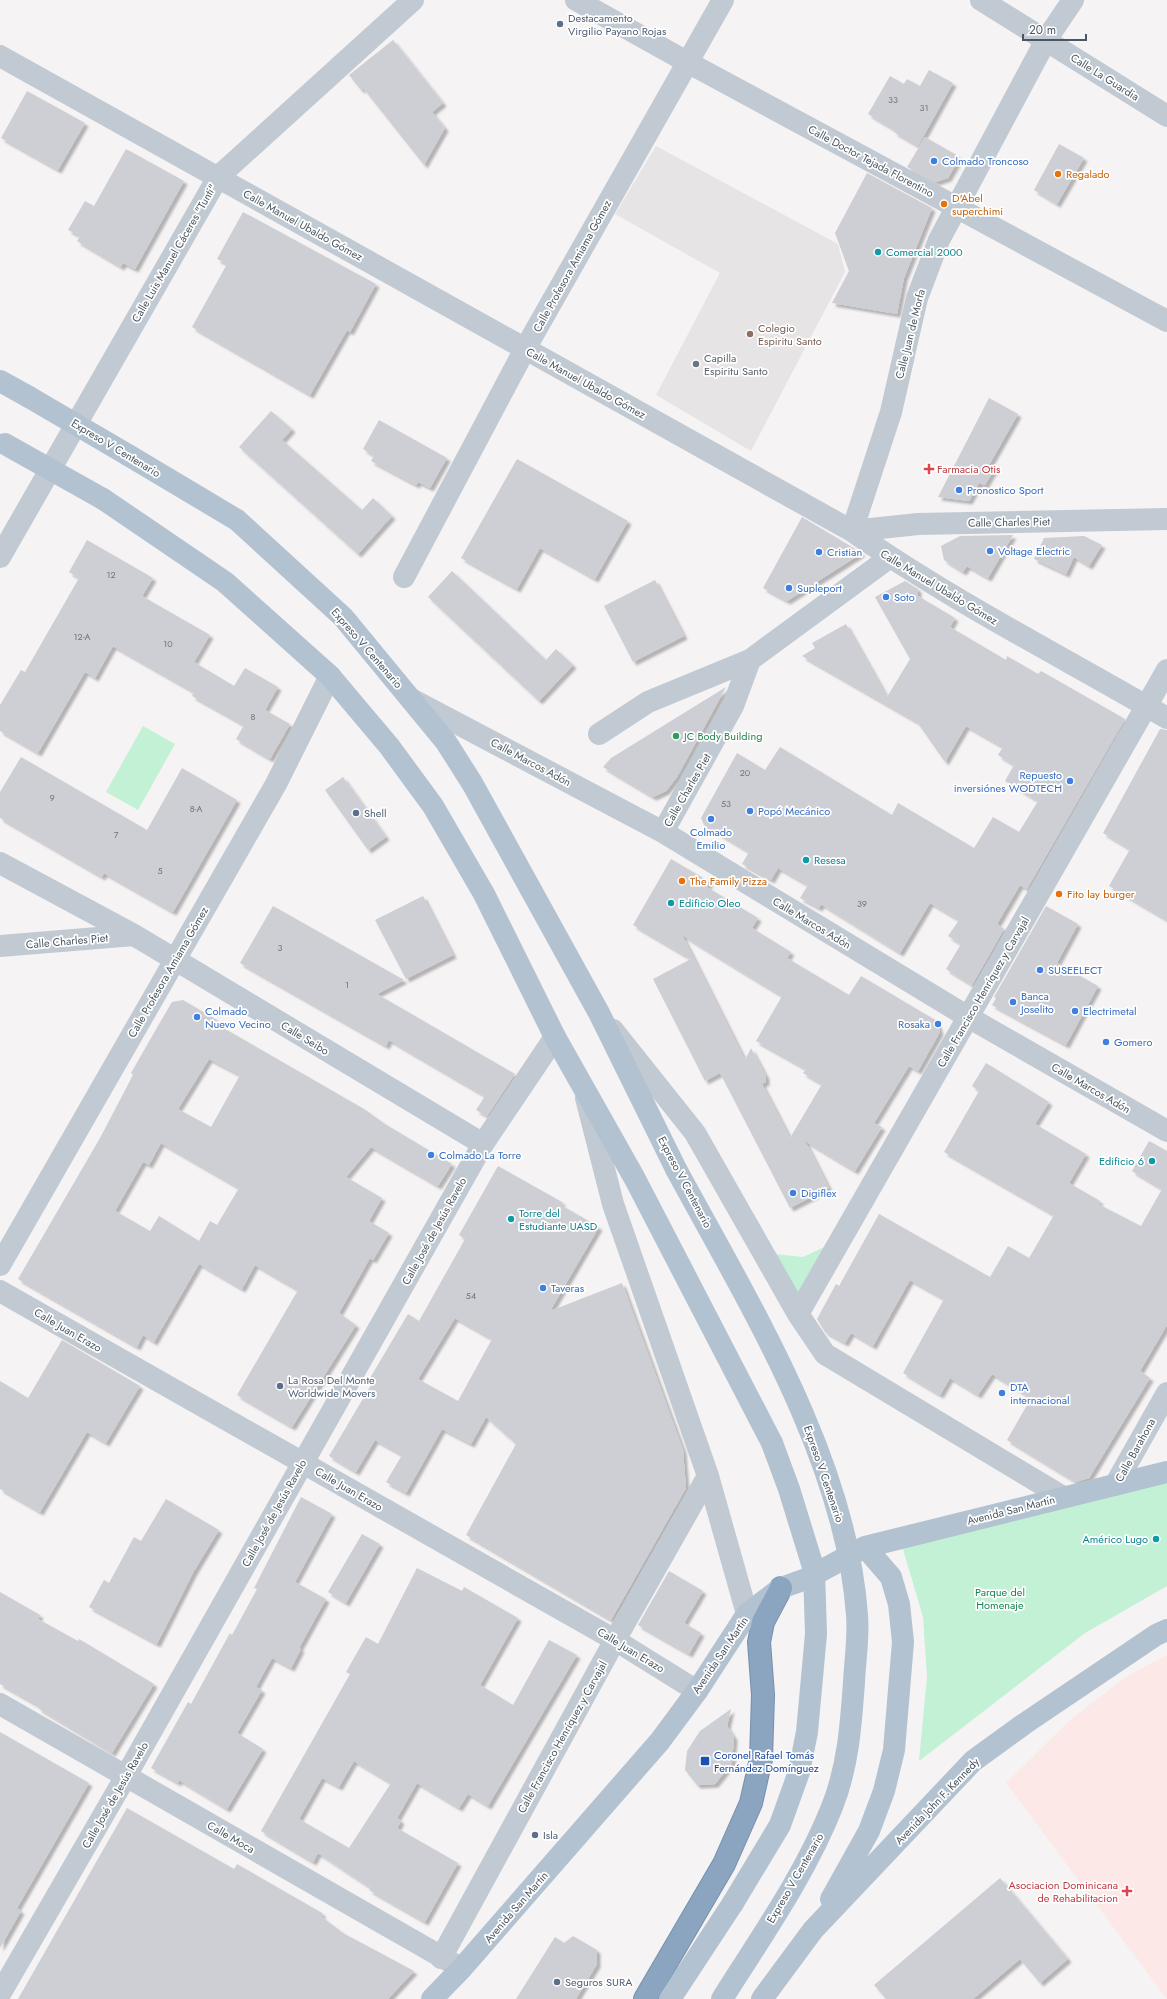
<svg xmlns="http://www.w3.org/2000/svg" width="1167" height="1999" font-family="Jost,sans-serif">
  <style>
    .education { fill: #e6e4e5 }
    .medical { fill: #fce8e6 }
    .green { fill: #c3f1d5 }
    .building { fill: #cdcfd5; fill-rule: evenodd; filter: url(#shadow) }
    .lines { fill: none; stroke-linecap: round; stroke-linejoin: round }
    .highway-casing { stroke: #7690ad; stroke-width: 24 }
    .minor { stroke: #c1cad2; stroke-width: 22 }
    .major { stroke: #b3c2d1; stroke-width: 22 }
    .highway { stroke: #8ba5c1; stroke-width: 22 }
    .major-bridge { stroke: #b3c2d1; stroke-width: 22 }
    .service-dot { fill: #5c6f8a; stroke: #fff; stroke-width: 1.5 }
    .shop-dot { fill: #3f7fe0; stroke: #fff; stroke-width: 1.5 }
    .food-dot { fill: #e8710a; stroke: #fff; stroke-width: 1.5 }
    .culture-dot { fill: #0f9aa8; stroke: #fff; stroke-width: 1.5 }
    .education-dot { fill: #8d6e63; stroke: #fff; stroke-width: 1.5 }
    .worship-dot { fill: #6b7280; stroke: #fff; stroke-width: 1.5 }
    .health-dot { fill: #e0444e; stroke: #fff; stroke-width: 1.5 }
    .leisure-dot { fill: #2e9e5b; stroke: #fff; stroke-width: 1.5 }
    .transit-dot { fill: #1a4fb4; stroke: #fff; stroke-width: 1.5 }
    .labels { text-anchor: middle; stroke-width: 3.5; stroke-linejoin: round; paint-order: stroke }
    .number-label { font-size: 9px; fill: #6b747e }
    .service-label { font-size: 11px; fill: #4e5e75; stroke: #fff; text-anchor: start }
    .street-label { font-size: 11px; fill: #4a5661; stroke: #fff }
    .shop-label { font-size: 11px; fill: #366cbe; stroke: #fff; text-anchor: start }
    .food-label { font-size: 11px; fill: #c56008; stroke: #fff; text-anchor: start }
    .culture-label { font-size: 11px; fill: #0d838f; stroke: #fff; text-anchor: start }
    .education-label { font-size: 11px; fill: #785e54; stroke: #fff; text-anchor: start }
    .worship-label { font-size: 11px; fill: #5b616d; stroke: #fff; text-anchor: start }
    .health-label { font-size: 11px; fill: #be3a42; stroke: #fff; text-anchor: start }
    .leisure-label { font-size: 11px; fill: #27864d; stroke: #fff; text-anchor: start }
    .park-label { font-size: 11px; fill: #17864f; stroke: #fff }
    .transit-label { font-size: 11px; fill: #164399; stroke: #fff; text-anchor: start }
  </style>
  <defs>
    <filter id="shadow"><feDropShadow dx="3.5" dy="3.5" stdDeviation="1" flood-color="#0004"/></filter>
  </defs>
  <rect width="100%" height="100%" fill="#f5f3f3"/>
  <path class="education" d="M 656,146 L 838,244 L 845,272 L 751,451 L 656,395 L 720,273 L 615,214 Z"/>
  <path class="medical" d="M 1167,1655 L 1167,1999 L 1006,1783 L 1070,1720 L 1126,1677 Z"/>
  <path class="green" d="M 143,726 L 175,744 L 138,810 L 106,792 Z
    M 833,1243 L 798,1300 L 774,1254 L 803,1257 Z
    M 1167,1478 L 1167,1586 L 1085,1633 L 919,1761 L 927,1677 L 923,1617 L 900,1539 Z"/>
  <path class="building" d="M 393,40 L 443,103 L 432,112 L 445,128 L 424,165 L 363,88 L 361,90 L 349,75 Z
    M 929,70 L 953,83 L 918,146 L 894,132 L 895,130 L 868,114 L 890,76 L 904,84 L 907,79 L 920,86 Z
    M 27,91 L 85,123 L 58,170 L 1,138 Z
    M 925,137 L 960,157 L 948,178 L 936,182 L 907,167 Z
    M 1059,144 L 1084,158 L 1057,204 L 1034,190 Z
    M 126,149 L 184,181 L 135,269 L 123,263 L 121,267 L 77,241 L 80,236 L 68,230 L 85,201 L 94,206 Z
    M 867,173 L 932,208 L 904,278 L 897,314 L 832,303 L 849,271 L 835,233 Z
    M 243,212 L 376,284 L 350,332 L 347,330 L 310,395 L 192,327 L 227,264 L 217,259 Z
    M 989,398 L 1018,414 L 989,465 L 995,468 L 985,485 L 979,483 L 969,501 L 938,497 Z
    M 271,411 L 292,429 L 282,440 L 362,510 L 373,498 L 392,516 L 358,554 L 239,447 Z
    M 379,420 L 447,458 L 430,488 L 418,482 L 416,485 L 371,461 L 374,456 L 363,449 Z
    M 517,459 L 628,521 L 595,579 L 540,548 L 517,589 L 461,558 Z
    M 802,517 L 862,553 L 787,601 L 763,588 Z
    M 1013,535 L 988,578 L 967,566 L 963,572 L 944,560 L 941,546 L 960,536 Z
    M 1084,536 L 1102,545 L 1089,566 L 1074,557 L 1066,574 L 1034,559 L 1044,538 Z
    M 87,540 L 153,578 L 142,596 L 210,635 L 194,662 L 234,686 L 245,668 L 278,687 L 265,710 L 290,724 L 270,759 L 236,739 L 244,725 L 192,696 L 194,692 L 113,646 L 95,678 L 85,672 L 38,753 L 0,731 L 0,705 L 21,670 L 25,672 L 79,578 L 69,572 Z
    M 452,571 L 546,660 L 556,649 L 573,665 L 539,701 L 428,597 Z
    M 655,580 L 684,636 L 633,662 L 604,606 Z
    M 905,581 L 918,589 L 918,596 L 955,618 L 950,627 L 1006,660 L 1007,656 L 1038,674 L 1041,671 L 1125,719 L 1027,889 L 1020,885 L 997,924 L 1004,929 L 972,985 L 946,969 L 961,944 L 948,936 L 959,920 L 930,903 L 900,953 L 821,904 L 819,908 L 800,898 L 808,885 L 778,868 L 771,880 L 742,864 L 749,852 L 704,825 L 701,818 L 737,753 L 765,770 L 780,747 L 892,815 L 898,803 L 974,848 L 993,817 L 1019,832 L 1038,801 L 1005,781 L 1014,765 L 998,755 L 1003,747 L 966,726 L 945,762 L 917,722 L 802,656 L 815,648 L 812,643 L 846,624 L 887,697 L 910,659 L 875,597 Z
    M 726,687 L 677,777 L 666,791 L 653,797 L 603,767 L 611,758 Z
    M 1160,729 L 1167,730 L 1167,920 L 1109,886 L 1130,849 L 1103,833 Z
    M 21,757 L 147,830 L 182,768 L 237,800 L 173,912 L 104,873 L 102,877 L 0,818 L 0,792 Z
    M 343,777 L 386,837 L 368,850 L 325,790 Z
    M 671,859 L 710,882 L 707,887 L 758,918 L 752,928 L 791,952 L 787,958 L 849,995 L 861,976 L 937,1021 L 940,1032 L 918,1071 L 909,1066 L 874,1123 L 882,1127 L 855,1171 L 805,1141 L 829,1188 L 790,1208 L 720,1073 L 705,1081 L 653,979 L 691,959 L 633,925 ZM 682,935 L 782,996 L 756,1041 L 806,1069 L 803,1073 L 822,1084 L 790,1138 L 762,1084 L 766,1082 L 766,1076 L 751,1048 L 745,1060 Z
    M 423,896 L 453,955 L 406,979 L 375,920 Z
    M 273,906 L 404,980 L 377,994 L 515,1074 L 487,1116 L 476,1110 L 485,1096 L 389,1040 L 386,1046 L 240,963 Z
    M 1046,906 L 1078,924 L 1057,963 L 1098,986 L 1066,1045 L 992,1005 L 996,998 L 994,997 Z
    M 183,1000 L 222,1023 L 220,1026 L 364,1109 L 385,1124 L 452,1164 L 438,1186 L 371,1147 L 346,1177 L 382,1198 L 369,1221 L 389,1233 L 373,1260 L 370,1258 L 339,1313 L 356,1325 L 292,1427 L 237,1395 L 298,1290 L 255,1265 L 242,1289 L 199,1264 L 154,1342 L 143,1335 L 137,1347 L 18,1279 L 100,1138 L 133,1075 L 131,1073 L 159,1024 L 172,1002 ZM 209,1059 L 240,1075 L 211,1127 L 178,1109 ZM 161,1143 L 239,1188 L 217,1225 L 210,1221 L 199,1241 L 159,1216 L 150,1231 L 115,1211 L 143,1162 L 149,1165 Z
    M 986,1063 L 1049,1102 L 1035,1124 L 1086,1154 L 1069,1183 L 1100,1201 L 1098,1204 L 1141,1226 L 1162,1189 L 1132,1171 L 1149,1141 L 1167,1151 L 1167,1325 L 1140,1371 L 1150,1378 L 1089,1478 L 1076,1482 L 1007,1440 L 1031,1398 L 992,1374 L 978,1395 L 950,1378 L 940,1395 L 903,1373 L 944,1299 L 910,1280 L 873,1346 L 851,1333 L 845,1343 L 825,1332 L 817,1319 L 836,1284 L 839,1286 L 879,1214 L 990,1277 L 1008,1246 L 1029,1258 L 1054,1215 L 944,1152 L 979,1091 L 972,1086 Z
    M 498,1166 L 562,1202 L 561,1205 L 599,1227 L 550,1311 L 622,1283 L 683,1450 L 686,1488 L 611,1620 L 466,1535 L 516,1444 L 486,1417 L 471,1444 L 442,1429 L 406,1493 L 386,1482 L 402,1455 L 375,1440 L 356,1472 L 329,1456 L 374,1380 L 370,1378 L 408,1314 L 419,1321 L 465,1239 L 459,1235 ZM 455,1318 L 492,1339 L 458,1401 L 418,1379 Z
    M 62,1340 L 140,1386 L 106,1443 L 87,1432 L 40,1512 L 0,1489 L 0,1381 L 28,1398 Z
    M 301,1497 L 332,1514 L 295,1582 L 326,1599 L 299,1648 L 301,1649 L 291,1668 L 272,1658 L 256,1687 L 262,1690 L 237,1733 L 263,1749 L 227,1809 L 179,1780 L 178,1783 L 151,1768 L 188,1702 L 191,1704 L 230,1633 L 232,1635 L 257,1589 L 254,1588 Z
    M 166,1499 L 219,1530 L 194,1571 L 157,1644 L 89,1607 L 104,1580 L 109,1583 L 134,1537 L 141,1541 Z
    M 362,1534 L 380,1544 L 346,1603 L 328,1592 Z
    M 417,1568 L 462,1591 L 464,1587 L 518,1618 L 480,1685 L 513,1705 L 549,1640 L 577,1655 L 488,1806 L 468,1794 L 459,1808 L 417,1783 L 397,1818 L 401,1821 L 397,1828 L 458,1863 L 425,1922 L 369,1890 L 371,1888 L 318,1853 L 313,1862 L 261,1831 L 350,1674 L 346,1672 L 366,1637 L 378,1644 ZM 354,1761 L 391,1783 L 349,1848 L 299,1819 L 322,1778 L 339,1787 Z
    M 669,1571 L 703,1591 L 684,1623 L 701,1633 L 689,1654 L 638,1625 Z
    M 0,1592 L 40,1615 L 38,1619 L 78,1641 L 79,1639 L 154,1684 L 112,1753 L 38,1708 L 39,1706 L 0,1684 Z
    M 731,1709 L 727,1726 L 734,1737 L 732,1763 L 715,1784 L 697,1785 L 685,1770 L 687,1751 L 700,1731 Z
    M 0,1732 L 89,1783 L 17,1908 L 21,1911 L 0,1948 Z
    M 127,1808 L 234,1869 L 237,1864 L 322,1913 L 322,1917 L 343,1933 L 414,1971 L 388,1999 L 18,1999 Z
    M 1000,1878 L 1068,1959 L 1040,1983 L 1020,1959 L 973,1999 L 886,1999 L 874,1985 Z
    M 573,1936 L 597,1950 L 597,1964 L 576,1999 L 516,1999 L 555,1937 L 564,1943 Z"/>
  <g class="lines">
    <g class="highway-casing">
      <path id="highway" d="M 645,1999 L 724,1864 L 751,1803 L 761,1759 L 763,1695 L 759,1642 L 763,1622 L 781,1588"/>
    </g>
    <path class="minor" d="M 576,0 L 687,62 L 1167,321
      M 981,0 L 1167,116
      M 1073,0 L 1046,40 L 939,240 L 917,298 L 891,412 L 852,531 L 918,524 L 1167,519
      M 0,56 L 852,531 C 952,601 1061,656 1167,718
      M 0,557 L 218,177 L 413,0
      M 404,577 L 525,349 L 723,0
      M 411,699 L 663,832 L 968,1017 L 1167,1131
      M 599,734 L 648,702 L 750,660
      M 663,832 L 733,706 L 750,660 L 889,558
      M 0,863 L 134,935 L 483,1144
      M 0,946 L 134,935
      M 613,1030 L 695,1133 L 798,1314 L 825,1354 L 1063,1497
      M 586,1098 L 613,1204 L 708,1476 L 747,1614
      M 0,1265 L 276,784 L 330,676
      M 0,1291 L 615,1640 L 697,1691
      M 798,1314 L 1167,670
      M 1115,1485 L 1167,1393
      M 0,1704 L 454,1964
      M 441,1958 L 615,1640 L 708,1476
      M 0,1994 L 126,1776 L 483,1144 L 555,1037"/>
    <path class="major" d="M 0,381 L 29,397
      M 128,455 L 237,520 L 343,617 L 446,742 L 472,783 L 599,1013 L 676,1169
      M 103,499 L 225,582 L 330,676 L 389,746 L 433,806 L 484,894 L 555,1037 L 635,1179 L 772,1443
      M 831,1899 L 869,1831 L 884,1791 L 894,1750 L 903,1642 L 899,1604 L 891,1577 L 865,1547
      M 432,1999 L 462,1968 L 660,1741 L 697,1691 L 747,1614 L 781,1588 L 806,1579 L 865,1547 L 1167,1472
      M 670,1999 L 733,1903
      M 762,1999 L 813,1930 L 973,1761 L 1024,1724 L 1156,1635 L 1167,1630"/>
    <use href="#highway" class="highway"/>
    <path class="major-bridge" d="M 29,397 L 128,455
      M 5,444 L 103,499
      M 676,1169 C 749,1304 846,1459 857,1615 C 859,1637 855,1660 854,1682 C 851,1725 848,1767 832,1807 C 805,1875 761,1937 722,1999
      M 733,1903 L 780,1825 L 799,1772 L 807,1732 L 816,1634 L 814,1570 L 789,1489 L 772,1443"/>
  </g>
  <g class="service-dot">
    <circle cx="560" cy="24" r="4"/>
    <circle cx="356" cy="813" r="4"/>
    <circle cx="280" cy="1386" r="4"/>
    <circle cx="535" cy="1835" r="4"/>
    <circle cx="557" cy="1982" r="4"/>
  </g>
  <g class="shop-dot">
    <circle cx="934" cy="161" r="4"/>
    <circle cx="959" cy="490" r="4"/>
    <circle cx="990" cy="551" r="4"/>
    <circle cx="819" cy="552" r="4"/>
    <circle cx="789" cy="588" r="4"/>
    <circle cx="886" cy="597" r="4"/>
    <circle cx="1070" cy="781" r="4"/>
    <circle cx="750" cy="811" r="4"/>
    <circle cx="711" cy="819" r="4"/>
    <circle cx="1040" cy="970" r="4"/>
    <circle cx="1013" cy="1002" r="4"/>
    <circle cx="1075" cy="1011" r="4"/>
    <circle cx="197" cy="1017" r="4"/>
    <circle cx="938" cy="1024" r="4"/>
    <circle cx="1106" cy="1042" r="4"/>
    <circle cx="431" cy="1155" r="4"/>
    <circle cx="793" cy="1193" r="4"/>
    <circle cx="543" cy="1288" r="4"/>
    <circle cx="1002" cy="1393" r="4"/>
  </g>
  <g class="food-dot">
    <circle cx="1058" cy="174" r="4"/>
    <circle cx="944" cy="204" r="4"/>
    <circle cx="682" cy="881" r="4"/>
    <circle cx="1059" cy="894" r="4"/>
  </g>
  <g class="culture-dot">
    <circle cx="878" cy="252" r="4"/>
    <circle cx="806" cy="860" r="4"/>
    <circle cx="671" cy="903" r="4"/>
    <circle cx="1152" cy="1161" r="4"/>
    <circle cx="511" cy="1219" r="4"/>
    <circle cx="1156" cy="1539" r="4"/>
  </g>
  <circle class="education-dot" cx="750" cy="334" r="4"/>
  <circle class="worship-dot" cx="696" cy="364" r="4"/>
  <g class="health-dot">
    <path d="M927 463h4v4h4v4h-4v4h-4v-4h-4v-4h4z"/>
    <path d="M1125 1885h4v4h4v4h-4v4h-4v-4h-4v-4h4z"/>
  </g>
  <circle class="leisure-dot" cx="676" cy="736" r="4"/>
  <rect class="transit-dot" x="700" y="1756" width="10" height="10" rx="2"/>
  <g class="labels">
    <g class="number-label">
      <text x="893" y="103">33</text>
      <text x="924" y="111">31</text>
      <text x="111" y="578">12</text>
      <text x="82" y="640">12-A</text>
      <text x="168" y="647">10</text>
      <text x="253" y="720">8</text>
      <text x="745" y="776">20</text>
      <text x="52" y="801">9</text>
      <text x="726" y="807">53</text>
      <text x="196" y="812">8-A</text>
      <text x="116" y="838">7</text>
      <text x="160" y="874">5</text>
      <text x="862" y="907">39</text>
      <text x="280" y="951">3</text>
      <text x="347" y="988">1</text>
      <text x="471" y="1299">54</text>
    </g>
    <g class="service-label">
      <text x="568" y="22">Destacamento<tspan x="568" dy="13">Virgilio Payano Rojas</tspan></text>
      <text x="364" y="817">Shell</text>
      <text x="288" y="1384">La Rosa Del Monte<tspan x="288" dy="13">Worldwide Movers</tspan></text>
      <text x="543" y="1839">Isla</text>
      <text x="565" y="1986">Seguros SURA</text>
    </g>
    <g class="street-label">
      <text transform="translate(1105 77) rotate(32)" y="4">Calle La Guardia</text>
      <text transform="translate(871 161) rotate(28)" y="4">Calle Doctor Tejada Florentino</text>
      <text transform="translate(303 225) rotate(29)" y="4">Calle Manuel Ubaldo Gómez</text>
      <text transform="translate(174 253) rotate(-60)" y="4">Calle Luis Manuel Cáceres "Tunti"</text>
      <text transform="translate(572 266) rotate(-61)" y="4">Calle Profesora Amiama Gómez</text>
      <text transform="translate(910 334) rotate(-76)" y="4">Calle Juan de Morfa</text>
      <text transform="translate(586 383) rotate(29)" y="4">Calle Manuel Ubaldo Gómez</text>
      <text transform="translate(116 448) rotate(31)" y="4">Expreso V Centenario</text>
      <text transform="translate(1009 522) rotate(-1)" y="4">Calle Charles Piet</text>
      <text transform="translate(939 587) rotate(31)" y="4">Calle Manuel Ubaldo Gómez</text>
      <text transform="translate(367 648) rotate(49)" y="4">Expreso V Centenario</text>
      <text transform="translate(531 762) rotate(28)" y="4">Calle Marcos Adón</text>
      <text transform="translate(687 790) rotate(-60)" y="4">Calle Charles Piet</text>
      <text transform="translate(812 923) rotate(31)" y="4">Calle Marcos Adón</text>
      <text transform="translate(67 941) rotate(-5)" y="4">Calle Charles Piet</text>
      <text transform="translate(168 972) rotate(-60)" y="4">Calle Profesora Amiama Gómez</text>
      <text transform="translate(983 992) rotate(-60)" y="4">Calle Francisco Henríquez y Carvajal</text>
      <text transform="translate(305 1038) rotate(31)" y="4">Calle Seibo</text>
      <text transform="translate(1091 1088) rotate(30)" y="4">Calle Marcos Adón</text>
      <text transform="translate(685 1182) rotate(62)" y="4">Expreso V Centenario</text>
      <text transform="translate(434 1231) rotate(-61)" y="4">Calle José de Jesús Ravelo</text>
      <text transform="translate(68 1330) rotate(30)" y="4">Calle Juan Erazo</text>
      <text transform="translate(1135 1450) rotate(-61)" y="4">Calle Barahona</text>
      <text transform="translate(824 1474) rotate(71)" y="4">Expreso V Centenario</text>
      <text transform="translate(349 1489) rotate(30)" y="4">Calle Juan Erazo</text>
      <text transform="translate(1011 1510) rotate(-14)" y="4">Avenida San Martín</text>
      <text transform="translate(274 1513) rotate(-61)" y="4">Calle José de Jesús Ravelo</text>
      <text transform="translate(631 1650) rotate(31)" y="4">Calle Juan Erazo</text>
      <text transform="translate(720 1655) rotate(-56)" y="4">Avenida San Martín</text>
      <text transform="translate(562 1737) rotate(-61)" y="4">Calle Francisco Henríquez y Carvajal</text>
      <text transform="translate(115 1795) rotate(-60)" y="4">Calle José de Jesús Ravelo</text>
      <text transform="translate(937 1801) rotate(-46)" y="4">Avenida John F. Kennedy</text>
      <text transform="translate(231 1837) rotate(30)" y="4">Calle Moca</text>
      <text transform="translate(795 1878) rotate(-60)" y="4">Expreso V Centenario</text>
      <text transform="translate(516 1907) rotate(-49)" y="4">Avenida San Martín</text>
    </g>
    <g class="shop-label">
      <text x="942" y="165">Colmado Troncoso</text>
      <text x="967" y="494">Pronostico Sport</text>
      <text x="998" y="555">Voltage Electric</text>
      <text x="827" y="556">Cristian</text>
      <text x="797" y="592">Supleport</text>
      <text x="894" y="601">Soto</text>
      <text x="1062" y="779" text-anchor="end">Repuesto<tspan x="1062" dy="13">inversiónes WODTECH</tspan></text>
      <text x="758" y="815">Popó Mecánico</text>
      <text x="711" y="836" text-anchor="middle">Colmado<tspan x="711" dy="13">Emilio</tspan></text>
      <text x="1048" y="974">SUSEELECT</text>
      <text x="1021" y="1000">Banca<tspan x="1021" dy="13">Joselito</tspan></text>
      <text x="205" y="1015">Colmado<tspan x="205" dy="13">Nuevo Vecino</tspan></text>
      <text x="1083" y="1015">Electrimetal</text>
      <text x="930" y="1028" text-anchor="end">Rosaka</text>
      <text x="1114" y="1046">Gomero</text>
      <text x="439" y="1159">Colmado La Torre</text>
      <text x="801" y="1197">Digiflex</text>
      <text x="551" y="1292">Taveras</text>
      <text x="1010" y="1391">DTA<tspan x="1010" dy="13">internacional</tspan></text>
    </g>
    <g class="food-label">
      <text x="1066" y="178">Regalado</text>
      <text x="952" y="202">D'Abel<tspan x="952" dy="13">superchimi</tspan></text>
      <text x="690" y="885">The Family Pizza</text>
      <text x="1067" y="898">Fito lay burger</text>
    </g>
    <g class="culture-label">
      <text x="886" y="256">Comercial 2000</text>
      <text x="814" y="864">Resesa</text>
      <text x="679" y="907">Edificio Oleo</text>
      <text x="1144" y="1165" text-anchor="end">Edificio 6</text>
      <text x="519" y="1217">Torre del<tspan x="519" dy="13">Estudiante UASD</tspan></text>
      <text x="1148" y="1543" text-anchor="end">Américo Lugo</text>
    </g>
    <g class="education-label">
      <text x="758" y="332">Colegio<tspan x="758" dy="13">Espiritu Santo</tspan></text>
    </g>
    <g class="worship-label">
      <text x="704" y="362">Capilla<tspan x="704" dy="13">Espiritu Santo</tspan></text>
    </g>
    <g class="health-label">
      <text x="937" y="473">Farmacia Otis</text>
      <text x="1118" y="1889" text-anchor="end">Asociacion Dominicana<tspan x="1118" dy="13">de Rehabilitacion</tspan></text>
    </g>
    <g class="leisure-label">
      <text x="684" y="740">JC Body Building</text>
    </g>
    <g class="park-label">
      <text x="1000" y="1596">Parque del<tspan x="1000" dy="13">Homenaje</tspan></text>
    </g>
    <g class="transit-label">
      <text x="714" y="1759">Coronel Rafael Tomás<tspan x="714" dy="13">Fernández Domínguez</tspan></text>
    </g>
  </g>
  <path d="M1023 34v6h63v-6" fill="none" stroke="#4a5661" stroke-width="2"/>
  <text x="1029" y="34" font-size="12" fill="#4a5661" stroke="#ffffff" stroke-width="3" paint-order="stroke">20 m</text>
</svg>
